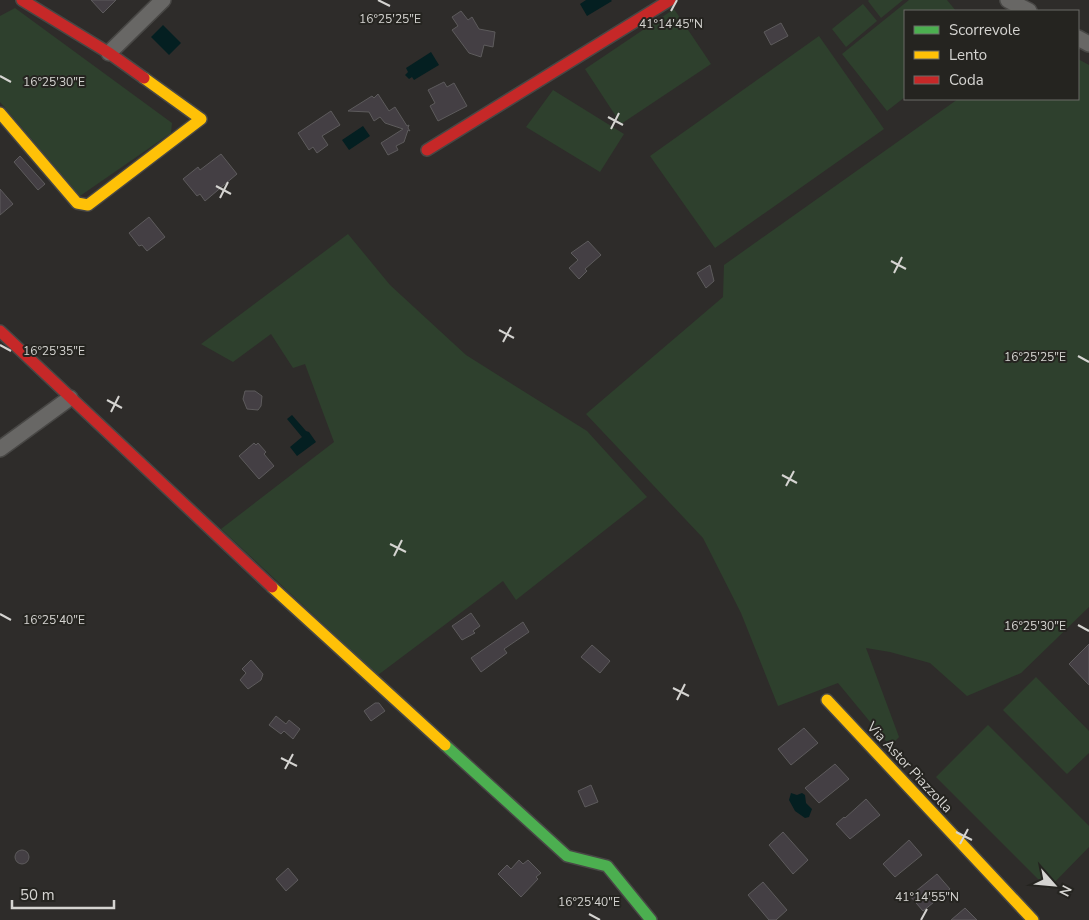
<svg xmlns="http://www.w3.org/2000/svg" width="1089" height="920" font-family="'Nunito Sans',sans-serif">
  <style>
    .green { fill: #2e402d }
    .water { fill: #041f21 }
    .building { fill: #443f44; stroke: #5d5b5c }
    .lines { fill: none; stroke-linecap: round; stroke-linejoin: round }
    .street-casing { stroke: #484745; stroke-width: 18 }
    .fast-casing { stroke: #484745; stroke-width: 14 }
    .slow-casing { stroke: #484745; stroke-width: 14 }
    .jam-casing { stroke: #484745; stroke-width: 14 }
    .street { stroke: #686765; stroke-width: 15 }
    .fast { stroke: #4caf50; stroke-width: 11 }
    .slow { stroke: #ffc107; stroke-width: 11 }
    .jam { stroke: #c62828; stroke-width: 11 }
    .ticks { fill: none; stroke: #d5d4d1; stroke-width: 2 }
    .labels { text-anchor: middle; stroke-width: 4; stroke-linejoin: round; paint-order: stroke }
    .street-label { font-size: 14px; fill: #d5d4d1; stroke: #252420 }
    .ticks-label { font-size: 12px; text-anchor: middle; fill: #d5d4d1; stroke: #252420; stroke-width: 4; stroke-linejoin: round; paint-order: stroke }
  </style>
  <rect width="100%" height="100%" fill="#2e2c2a"/>
  <path class="green" d="M 869,0 L 903,0 L 881,18 L 868,1 Z
    M 909,0 L 947,0 L 956,11 L 905,11 L 905,97 L 887,111 L 842,54 Z
    M 863,4 L 877,21 L 846,47 L 832,29 Z
    M 15,8 L 172,123 L 171,133 L 80,196 L 0,102 L 0,16 Z
    M 674,9 L 711,64 L 621,124 L 585,69 Z
    M 819,36 L 884,129 L 715,248 L 650,156 Z
    M 1078,59 L 1089,65 L 1089,607 L 1021,673 L 967,696 L 930,663 L 890,652 L 866,648 L 899,737 L 890,746 L 838,683 L 778,706 L 741,613 L 703,538 L 586,414 L 723,297 L 724,265 L 958,99 L 1078,99 Z
    M 553,90 L 624,134 L 600,172 L 526,127 Z
    M 348,234 L 390,285 L 466,355 L 587,431 L 647,497 L 516,600 L 503,581 L 378,675 L 221,529 L 334,442 L 305,364 L 293,368 L 271,334 L 233,362 L 201,344 Z
    M 1036,677 L 1089,731 L 1089,753 L 1067,774 L 1003,710 Z
    M 988,725 L 1089,826 L 1089,847 L 1048,889 L 936,777 Z"/>
  <path class="water" d="M 586,0 L 611,0 L 612,1 L 587,16 L 580,4 Z
    M 163,25 L 181,43 L 169,55 L 151,37 Z
    M 431,52 L 439,65 L 414,80 L 412,77 L 409,79 L 405,75 L 408,72 L 406,68 Z
    M 363,126 L 370,136 L 349,150 L 342,140 Z
    M 292,415 L 306,431 L 309,432 L 316,442 L 297,456 L 290,447 L 302,437 L 287,419 Z
    M 791,793 L 797,795 L 802,793 L 805,795 L 806,803 L 812,809 L 809,817 L 805,818 L 795,811 L 789,800 Z"/>
  <path class="building" d="M 91,0 L 116,0 L 103,13 Z
    M 461,11 L 468,20 L 472,17 L 479,29 L 495,32 L 493,47 L 484,45 L 481,57 L 469,53 L 452,30 L 458,26 L 452,17 Z
    M 781,23 L 788,36 L 771,45 L 764,32 Z
    M 444,82 L 447,87 L 454,83 L 467,106 L 438,121 L 430,106 L 435,103 L 428,90 Z
    M 378,94 L 389,111 L 395,107 L 407,126 L 409,125 L 408,128 L 410,131 L 408,130 L 404,142 L 396,146 L 398,150 L 388,155 L 381,143 L 403,129 L 385,123 L 380,117 L 374,121 L 369,112 L 348,111 L 372,96 L 374,98 Z
    M 331,111 L 340,125 L 322,136 L 328,145 L 317,153 L 313,147 L 309,150 L 298,133 Z
    M 221,154 L 237,174 L 205,201 L 200,194 L 197,196 L 183,179 L 198,167 L 200,170 Z
    M 20,156 L 45,184 L 38,190 L 14,162 Z
    M 0,189 L 13,204 L 0,215 Z
    M 149,217 L 165,237 L 147,251 L 142,245 L 139,246 L 129,233 Z
    M 588,241 L 601,255 L 585,269 L 587,271 L 579,279 L 569,268 L 578,260 L 571,253 Z
    M 710,265 L 714,281 L 706,288 L 697,273 Z
    M 245,391 L 255,391 L 262,396 L 261,406 L 258,410 L 247,409 L 243,399 Z
    M 254,443 L 256,445 L 258,443 L 266,452 L 264,454 L 274,466 L 259,479 L 239,456 Z
    M 471,613 L 480,626 L 473,631 L 475,633 L 462,640 L 452,626 Z
    M 523,622 L 529,632 L 504,649 L 507,653 L 481,672 L 471,658 Z
    M 1089,644 L 1089,685 L 1069,664 Z
    M 592,645 L 610,661 L 600,673 L 581,657 Z
    M 251,660 L 263,674 L 261,680 L 248,689 L 240,680 L 246,673 L 242,669 Z
    M 375,703 L 379,703 L 385,711 L 371,721 L 364,711 Z
    M 276,716 L 286,724 L 289,720 L 300,729 L 293,739 L 284,731 L 281,734 L 269,725 Z
    M 804,728 L 818,743 L 791,765 L 778,749 Z
    M 835,764 L 849,779 L 819,803 L 805,788 Z
    M 591,785 L 598,802 L 585,807 L 578,791 Z
    M 866,799 L 880,815 L 850,839 L 836,824 L 844,817 L 845,818 Z
    M 783,832 L 808,860 L 793,874 L 769,845 Z
    M 909,840 L 922,855 L 895,877 L 883,864 Z
    M15 857a7 7 0 1 1 14 0a7 7 0 1 1-14 0Z
    M 519,860 L 523,864 L 528,860 L 541,873 L 536,877 L 538,879 L 521,897 L 498,874 L 507,865 L 511,869 Z
    M 288,868 L 298,880 L 286,891 L 276,879 Z
    M 937,874 L 950,889 L 923,911 L 910,896 Z
    M 763,882 L 787,910 L 776,920 L 769,920 L 748,895 Z
    M 965,908 L 977,920 L 951,920 Z"/>
  <g class="lines">
    <g class="street-casing">
      <path id="street" d="M 1008,0 L 1029,11
        M 1078,38 L 1089,44
        M 109,53 L 163,0
        M 0,449 L 70,398"/>
    </g>
    <g class="fast-casing">
      <path id="fast" d="M 445,745 L 567,856 L 607,866 L 651,920"/>
    </g>
    <g class="slow-casing">
      <path id="slow" d="M 0,113 L 77,203 L 88,205 L 201,119 L 144,78
        M 272,587 L 445,745
        M 827,700 L 1033,920"/>
    </g>
    <g class="jam-casing">
      <path id="jam" d="M 22,0 L 109,53 L 144,78
        M 427,150 L 670,0
        M 0,331 L 272,587"/>
    </g>
    <use href="#street" class="street"/>
    <use href="#fast" class="fast"/>
    <use href="#slow" class="slow"/>
    <use href="#jam" class="jam"/>
  </g>
  <path class="ticks" d="M 378,0 L 390,6M 671,11 L 677,0M 0,76 L 11,82M 608,117 L 623,125M 611,129 L 619,113M 216,186 L 231,194M 220,198 L 228,182M 891,261 L 906,269M 894,273 L 902,257M 499,330 L 514,338M 503,342 L 511,327M 0,345 L 11,351M 1078,356 L 1089,362M 107,400 L 122,408M 111,412 L 119,396M 782,475 L 797,483M 786,486 L 794,471M 390,544 L 406,552M 394,556 L 402,540M 0,614 L 11,620M 1078,625 L 1089,631M 673,688 L 689,696M 677,700 L 685,684M 281,758 L 297,766M 285,769 L 293,754M 956,832 L 972,840M 960,844 L 968,829M 589,914 L 600,920M 921,920 L 927,909"/>
  <g class="labels">
    <g class="street-label">
      <text transform="translate(910 767) rotate(47)" y="5">Via Astor Piazzolla</text>
    </g>
  </g>
  <g class="ticks-label">
    <text x="390" y="23">16°25'25"E</text>
    <text x="671" y="28">41°14'45"N</text>
    <text x="54" y="86">16°25'30"E</text>
    <text x="54" y="355">16°25'35"E</text>
    <text x="1035" y="361">16°25'25"E</text>
    <text x="54" y="624">16°25'40"E</text>
    <text x="1035" y="630">16°25'30"E</text>
    <text x="927" y="901">41°14'55"N</text>
    <text x="589" y="906">16°25'40"E</text>
  </g>
  <rect x="904" y="10" width="175" height="90" fill="#252420" stroke="#6b6a67"/>
  <rect x="914" y="26" width="25" height="8" fill="#4caf50" stroke="#6b6a67"/>
  <text x="949" y="35" font-size="15" fill="#d5d4d1">Scorrevole</text>
  <rect x="914" y="51" width="25" height="8" fill="#ffc107" stroke="#6b6a67"/>
  <text x="949" y="60" font-size="15" fill="#d5d4d1">Lento</text>
  <rect x="914" y="76" width="25" height="8" fill="#c62828" stroke="#6b6a67"/>
  <text x="949" y="85" font-size="15" fill="#d5d4d1">Coda</text>
  <g transform="translate(1054 885) rotate(117)" stroke="#252420" stroke-width="4" paint-order="stroke">
  <path d="M0-4L9 19L0 12L-9 19Z" fill="#d5d4d1"/>
  <text y="-8" font-size="14" font-weight="bold" text-anchor="middle" fill="#d5d4d1">N</text>
  </g>
  <path d="M12 900v8h102v-8" fill="none" stroke="#d5d4d1" stroke-width="2.5"/>
  <text x="20" y="900" font-size="15" fill="#d5d4d1" stroke="#252420" stroke-width="4" paint-order="stroke">50 m</text>
</svg>
